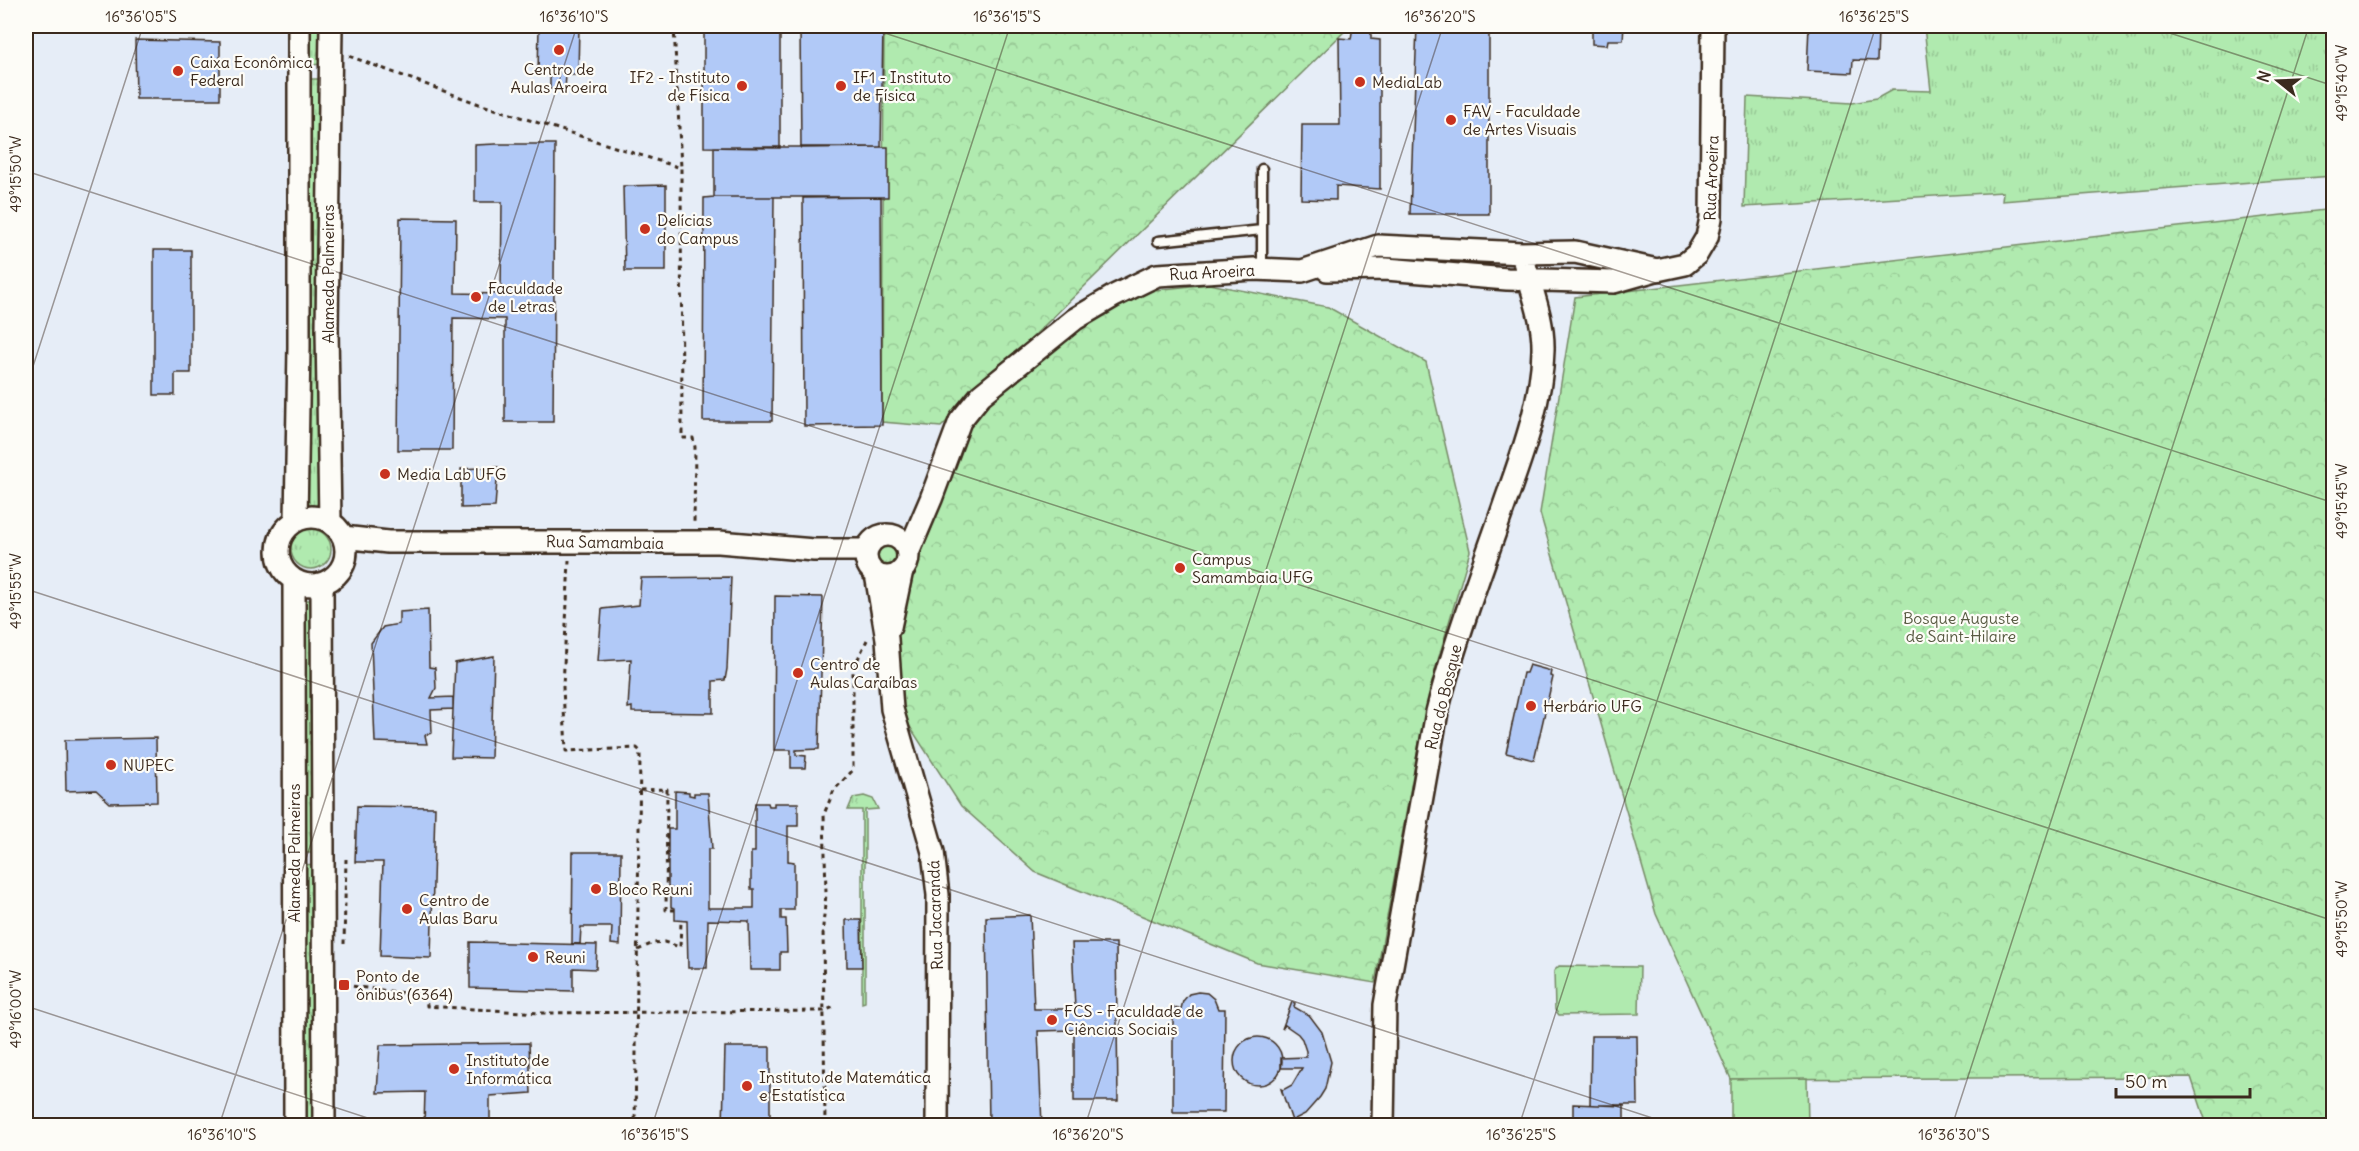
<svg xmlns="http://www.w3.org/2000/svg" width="2359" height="1151" font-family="Delius,sans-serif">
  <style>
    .built { fill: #e6edf7 }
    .grass { fill: url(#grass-tufts); stroke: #768a66; stroke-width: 1.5 }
    .park { fill: url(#park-crowns); stroke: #768a66; stroke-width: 1.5 }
    .pitch { fill: #b0eaaf; stroke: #768a66; stroke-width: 1.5 }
    .building { fill: #b1c9f7; stroke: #3b2a1e; stroke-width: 1.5 }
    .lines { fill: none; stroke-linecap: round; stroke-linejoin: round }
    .service-casing { stroke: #3b2a1e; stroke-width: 13 }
    .tertiary-casing { stroke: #3b2a1e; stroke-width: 26 }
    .path { stroke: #3b2a1e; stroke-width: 3; stroke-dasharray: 4.5 4.5; stroke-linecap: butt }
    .service { stroke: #fdfcf7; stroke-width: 8 }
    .tertiary { stroke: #fdfcf7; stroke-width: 21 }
    .ticks { fill: none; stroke: #3b2a1e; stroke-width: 1.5; stroke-opacity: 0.45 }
    .poi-dot { fill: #c8321e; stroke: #fdfcf7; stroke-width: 2 }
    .labels { text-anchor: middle; stroke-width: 4.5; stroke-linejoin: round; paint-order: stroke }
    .poi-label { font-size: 16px; fill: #3b2a1e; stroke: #fdfcf7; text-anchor: start }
    .street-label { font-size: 16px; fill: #3b2a1e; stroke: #fdfcf7 }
    .park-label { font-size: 16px; fill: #585a42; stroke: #fdfcf7 }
    .neatline { fill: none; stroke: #3b2a1e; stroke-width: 2 }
    .ticks-label { font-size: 15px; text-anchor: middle; fill: #3b2a1e }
  </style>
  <defs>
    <pattern id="grass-tufts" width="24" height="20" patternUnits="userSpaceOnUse" patternTransform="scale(1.5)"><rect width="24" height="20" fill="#b0eaaf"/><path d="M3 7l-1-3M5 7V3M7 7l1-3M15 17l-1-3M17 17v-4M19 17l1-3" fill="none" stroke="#98c996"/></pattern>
    <pattern id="park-crowns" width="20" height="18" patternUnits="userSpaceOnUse" patternTransform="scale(1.5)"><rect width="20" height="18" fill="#b0eaaf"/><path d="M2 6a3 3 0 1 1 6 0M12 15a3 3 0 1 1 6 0" fill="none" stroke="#98c996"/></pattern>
  </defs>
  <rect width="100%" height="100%" fill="#fdfcf7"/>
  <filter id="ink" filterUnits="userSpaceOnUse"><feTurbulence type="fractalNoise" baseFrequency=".0167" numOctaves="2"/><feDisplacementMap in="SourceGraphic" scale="12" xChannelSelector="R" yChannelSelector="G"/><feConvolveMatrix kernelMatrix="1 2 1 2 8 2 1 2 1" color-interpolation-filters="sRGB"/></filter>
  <g filter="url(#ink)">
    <path class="built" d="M 26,26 L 2333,26 L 2333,1111 L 2319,1126 L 26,1125 Z"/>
    <path class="grass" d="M 309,26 L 324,26 L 324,64 L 309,65 Z
      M 1924,26 L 2333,26 L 2333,176 L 2002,201 L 2003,192 L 1744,207 L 1747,97 L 1852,103 L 1876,99 L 1892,90 L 1931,91 Z
      M 309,79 L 323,79 L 322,509 L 305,511 Z
      M291 549a20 20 0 1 1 40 0a20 20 0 1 1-40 0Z
      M875 556a13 13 0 1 1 26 0a13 13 0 1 1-26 0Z
      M 305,600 L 317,600 L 316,853 L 304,853 Z
      M 864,796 L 873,799 L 878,809 L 865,810 L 865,1002 L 862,1003 L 862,810 L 848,810 L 853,798 Z
      M 316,864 L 315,1125 L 303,1126 L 303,865 Z"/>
    <path class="park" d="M 884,26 L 1350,26 L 941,427 L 882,422 Z
      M 2333,209 L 2333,1125 L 2207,1125 L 2191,1077 L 1731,1079 L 1656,914 L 1540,513 L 1575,297 Z
      M 1209,284 L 1328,307 L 1426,362 L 1470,551 L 1436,667 L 1421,732 L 1375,983 L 1257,963 L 1035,872 L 961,806 L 905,719 L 894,620 L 932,527 L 956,432 L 1030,362 L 1119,294 Z"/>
    <path class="pitch" d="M 1559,966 L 1640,967 L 1639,1014 L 1559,1015 L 1555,1010 L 1554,971 Z
      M 1807,1078 L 1808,1125 L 1731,1125 L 1731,1079 Z"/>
    <path class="building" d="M 539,26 L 579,26 L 578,75 L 566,75 L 565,90 L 550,89 L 550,75 L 538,74 Z
      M 704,26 L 780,26 L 780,148 L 704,147 Z
      M 800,26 L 883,26 L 881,147 L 801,148 Z
      M 1353,26 L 1371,26 L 1371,39 L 1380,40 L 1380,189 L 1336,186 L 1336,200 L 1301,199 L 1302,125 L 1340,125 L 1339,38 L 1351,39 Z
      M 1417,26 L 1489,26 L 1489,214 L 1410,214 Z
      M 1592,26 L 1624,26 L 1623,40 L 1608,40 L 1607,45 L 1592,44 Z
      M 1809,26 L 1857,26 L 1857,30 L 1878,31 L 1877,61 L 1853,60 L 1852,73 L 1807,71 Z
      M 135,40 L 220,42 L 220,99 L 136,99 Z
      M 496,144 L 555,144 L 553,422 L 505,422 L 505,319 L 453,318 L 452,450 L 398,450 L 400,218 L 456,219 L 455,293 L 501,294 L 502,202 L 475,202 L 475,145 Z
      M 714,147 L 888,147 L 888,197 L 714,197 Z
      M 666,185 L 666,271 L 625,271 L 623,186 Z
      M 714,197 L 774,197 L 772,421 L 703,421 L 704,198 Z
      M 881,197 L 882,425 L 804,426 L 803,198 Z
      M 154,250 L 191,250 L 191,373 L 175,373 L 175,395 L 154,395 Z
      M 498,467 L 495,507 L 461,508 L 461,469 Z
      M 731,577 L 727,669 L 725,680 L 713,681 L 713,713 L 632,712 L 632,707 L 628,708 L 631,659 L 598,661 L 602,609 L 639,605 L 641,578 Z
      M 775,596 L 823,597 L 819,749 L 796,750 L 796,755 L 806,756 L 805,768 L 791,768 L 791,750 L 774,750 Z
      M 428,610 L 429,667 L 435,668 L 436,688 L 431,698 L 453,697 L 453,709 L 431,710 L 432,733 L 425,735 L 427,744 L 375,742 L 371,643 L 383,627 L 399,624 L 399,612 Z
      M 494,656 L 491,758 L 451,757 L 455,663 Z
      M 1529,665 L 1551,671 L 1550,676 L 1553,677 L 1534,760 L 1506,753 L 1523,673 L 1526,673 Z
      M 156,738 L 157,802 L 110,803 L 96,790 L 66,791 L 65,740 Z
      M 675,791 L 689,792 L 689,795 L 694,796 L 694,793 L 708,793 L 712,849 L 708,849 L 708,908 L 754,908 L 754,889 L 751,889 L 751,852 L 755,852 L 755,803 L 768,803 L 769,806 L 774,806 L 774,803 L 798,803 L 798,826 L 788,826 L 788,861 L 794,862 L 794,910 L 781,910 L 781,919 L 786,919 L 787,952 L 780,952 L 780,970 L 750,970 L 749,921 L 708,920 L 707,968 L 688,968 L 687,921 L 675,920 L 675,908 L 671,907 L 671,888 L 668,888 L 668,829 L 675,829 Z
      M 357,806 L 435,807 L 431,958 L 380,956 L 383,862 L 355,862 Z
      M 573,852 L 621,852 L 620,945 L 611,944 L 612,927 L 581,927 L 580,944 L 572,944 Z
      M 1030,915 L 1034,1009 L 1075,1009 L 1072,943 L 1116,943 L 1118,1101 L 1074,1101 L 1074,1030 L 1038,1031 L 1042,1126 L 989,1126 L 986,917 Z
      M 846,920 L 861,920 L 862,967 L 847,967 Z
      M 470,942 L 597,945 L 596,969 L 573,968 L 573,991 L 470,988 Z
      M 1198,992 L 1207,993 L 1214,999 L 1218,1009 L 1225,1009 L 1224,1112 L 1173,1112 L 1173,1008 L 1181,1009 L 1183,1001 L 1189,994 Z
      M 1292,1002 L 1295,1003 L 1294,1007 L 1310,1016 L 1322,1032 L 1331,1062 L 1325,1089 L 1320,1097 L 1305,1114 L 1293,1120 L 1293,1124 L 1281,1089 L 1283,1090 L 1292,1085 L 1302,1068 L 1281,1068 L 1281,1058 L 1306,1057 L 1306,1051 L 1302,1039 L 1298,1034 L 1285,1025 L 1282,1029 Z
      M 1591,1036 L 1637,1036 L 1638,1105 L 1590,1105 Z
      M1234 1061a24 24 0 1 1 48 0a24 24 0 1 1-48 0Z
      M 529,1043 L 531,1093 L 490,1096 L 490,1126 L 424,1126 L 425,1092 L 377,1093 L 380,1045 Z
      M 725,1047 L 770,1047 L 770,1125 L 793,1126 L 723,1126 Z
      M 1573,1104 L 1624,1106 L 1624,1126 L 1573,1126 Z"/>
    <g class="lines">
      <g class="service-casing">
        <path id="service" d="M 1262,169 L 1262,269
          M 1158,241 L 1262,230"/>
      </g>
      <g class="tertiary-casing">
        <path id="tertiary" d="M 1327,270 L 1386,269 L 1507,279 L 1614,282 L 1656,270
          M278 551a34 34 0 1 1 68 0a34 34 0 1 1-68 0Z
          M 296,520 L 299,347 L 299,26
          M 330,522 L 327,329 L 331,26
          M866 556a21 21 0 1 1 42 0a21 21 0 1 1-42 0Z
          M 343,537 L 388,542 L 719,542 L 814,550 L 867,550
          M 908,553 L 931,499 L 960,421 L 981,395 L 1075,319 L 1114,296 L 1157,275 L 1254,269 L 1302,271 L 1378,246 L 1522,253 L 1575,252 L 1657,270 L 1685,264 L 1697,254 L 1707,237 L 1711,218 L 1713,26
          M 876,574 L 887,639 L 892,709 L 933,852 L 938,895 L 937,1126
          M 294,580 L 295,1126
          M 322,584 L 324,1126
          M 890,627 L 902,570
          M 1383,1126 L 1385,1005 L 1437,712 C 1455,639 1482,570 1506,500 C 1523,452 1542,401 1543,350 C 1544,317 1529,285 1522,253"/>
      </g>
      <path class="path" d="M 674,26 L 681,168
        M 349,56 L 479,104 L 681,168 L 682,438 L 693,438 L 695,447 L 694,523
        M 569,560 L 563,687 L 566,751 L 637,748 L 640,751 L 640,757 L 635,1126
        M 640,790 L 667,789 L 666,910 L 675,910
        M 344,944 L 346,859
        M 638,950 L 653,943 L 664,942 L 680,947 L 681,921
        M 344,985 L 426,996 L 427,1006 L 539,1013 L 824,1011 L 836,1006
        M 825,1126 L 823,926 L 826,894 L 824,814 L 834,790 L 853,770 L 853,669 L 867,640"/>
      <use href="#service" class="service"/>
      <use href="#tertiary" class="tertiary"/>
    </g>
  </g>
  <path class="ticks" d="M 863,26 L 2334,503M 2148,26 L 2334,86M 26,171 L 2334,921M 26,388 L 143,26M 26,589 L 1677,1126M 26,1006 L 392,1126M 219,1126 L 577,26M 652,1126 L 1010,26M 1085,1126 L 1443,26M 1519,1126 L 1876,26M 1952,1126 L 2309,26"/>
  <g class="poi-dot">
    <circle cx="559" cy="50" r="6"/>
    <circle cx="178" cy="71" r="6"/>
    <circle cx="1360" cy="82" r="6"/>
    <circle cx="742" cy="86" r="6"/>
    <circle cx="841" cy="86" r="6"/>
    <circle cx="1451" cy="120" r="6"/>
    <circle cx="645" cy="229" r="6"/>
    <circle cx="476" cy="297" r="6"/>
    <circle cx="385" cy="474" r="6"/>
    <circle cx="1180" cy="568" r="6"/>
    <circle cx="798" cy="673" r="6"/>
    <circle cx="1531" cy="706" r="6"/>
    <circle cx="111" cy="765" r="6"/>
    <circle cx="596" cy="889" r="6"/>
    <circle cx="407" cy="909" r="6"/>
    <circle cx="533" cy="957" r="6"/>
    <rect x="338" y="979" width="12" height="12" rx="3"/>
    <circle cx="1052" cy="1020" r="6"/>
    <circle cx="454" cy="1069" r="6"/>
    <circle cx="747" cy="1086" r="6"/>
  </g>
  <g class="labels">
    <g class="poi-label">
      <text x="190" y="68">Caixa Econômica<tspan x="190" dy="18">Federal</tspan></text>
      <text x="559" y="75" text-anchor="middle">Centro de<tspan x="559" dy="18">Aulas Aroeira</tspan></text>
      <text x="730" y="83" text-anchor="end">IF2 - Instituto<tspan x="730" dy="18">de Física</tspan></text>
      <text x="853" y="83">IF1 - Instituto<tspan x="853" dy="18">de Física</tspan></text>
      <text x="1372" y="88">MediaLab</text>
      <text x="1463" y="117">FAV - Faculdade<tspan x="1463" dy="18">de Artes Visuais</tspan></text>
      <text x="657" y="226">Delícias<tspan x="657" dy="18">do Campus</tspan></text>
      <text x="488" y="294">Faculdade<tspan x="488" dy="18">de Letras</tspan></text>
      <text x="397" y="480">Media Lab UFG</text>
      <text x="1192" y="565">Campus<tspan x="1192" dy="18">Samambaia UFG</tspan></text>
      <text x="810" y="670">Centro de<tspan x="810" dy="18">Aulas Caraíbas</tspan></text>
      <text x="1543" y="712">Herbário UFG</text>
      <text x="123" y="771">NUPEC</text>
      <text x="608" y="895">Bloco Reuni</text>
      <text x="419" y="906">Centro de<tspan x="419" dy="18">Aulas Baru</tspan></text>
      <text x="545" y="963">Reuni</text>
      <text x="356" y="982">Ponto de<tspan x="356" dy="18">ônibus (6364)</tspan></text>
      <text x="1064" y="1017">FCS - Faculdade de<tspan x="1064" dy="18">Ciências Sociais</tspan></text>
      <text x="466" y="1066">Instituto de<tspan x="466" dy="18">Informática</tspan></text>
      <text x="759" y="1083">Instituto de Matemática<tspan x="759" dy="18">e Estatística</tspan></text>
    </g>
    <g class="street-label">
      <text transform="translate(1711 178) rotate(-88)" y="6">Rua Aroeira</text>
      <text transform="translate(1212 272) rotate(-3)" y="6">Rua Aroeira</text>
      <text transform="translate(328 274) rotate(-90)" y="6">Alameda Palmeiras</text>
      <text transform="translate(605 542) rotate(1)" y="6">Rua Samambaia</text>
      <text transform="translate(1443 697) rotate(-76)" y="6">Rua do Bosque</text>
      <text transform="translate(294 853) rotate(-90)" y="6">Alameda Palmeiras</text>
      <text transform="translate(935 915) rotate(-92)" y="6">Rua Jacarandá</text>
    </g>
    <g class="park-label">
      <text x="1961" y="624">Bosque Auguste<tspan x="1961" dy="18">de Saint-Hilaire</tspan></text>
    </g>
  </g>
  <rect width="2359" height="1151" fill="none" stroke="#fdfcf7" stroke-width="66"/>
  <g transform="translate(2278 81) rotate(288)" stroke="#fdfcf7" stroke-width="4.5" paint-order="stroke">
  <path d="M0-4.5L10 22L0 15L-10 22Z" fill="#3b2a1e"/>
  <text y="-9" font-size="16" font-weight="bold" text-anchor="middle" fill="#3b2a1e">N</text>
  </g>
  <path d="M2116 1088v9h134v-9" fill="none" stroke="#3b2a1e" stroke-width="3"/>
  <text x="2125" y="1088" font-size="18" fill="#3b2a1e" stroke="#fdfcf7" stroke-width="4.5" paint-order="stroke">50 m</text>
  <rect x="33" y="33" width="2293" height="1085" class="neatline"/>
  <g class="ticks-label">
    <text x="141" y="22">16°36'05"S</text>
    <text x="574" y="22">16°36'10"S</text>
    <text x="1007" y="22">16°36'15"S</text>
    <text x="1440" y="22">16°36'20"S</text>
    <text x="1874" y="22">16°36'25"S</text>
    <text transform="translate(2342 83) rotate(-90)" y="5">49°15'40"W</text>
    <text transform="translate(16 174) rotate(-90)" y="5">49°15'50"W</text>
    <text transform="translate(2342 501) rotate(-90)" y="5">49°15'45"W</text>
    <text transform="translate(16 591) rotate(-90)" y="5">49°15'55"W</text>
    <text transform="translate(2342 919) rotate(-90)" y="5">49°15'50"W</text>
    <text transform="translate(16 1009) rotate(-90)" y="5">49°16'00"W</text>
    <text x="222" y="1140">16°36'10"S</text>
    <text x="655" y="1140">16°36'15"S</text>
    <text x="1088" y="1140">16°36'20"S</text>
    <text x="1521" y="1140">16°36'25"S</text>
    <text x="1954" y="1140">16°36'30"S</text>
  </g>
</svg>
